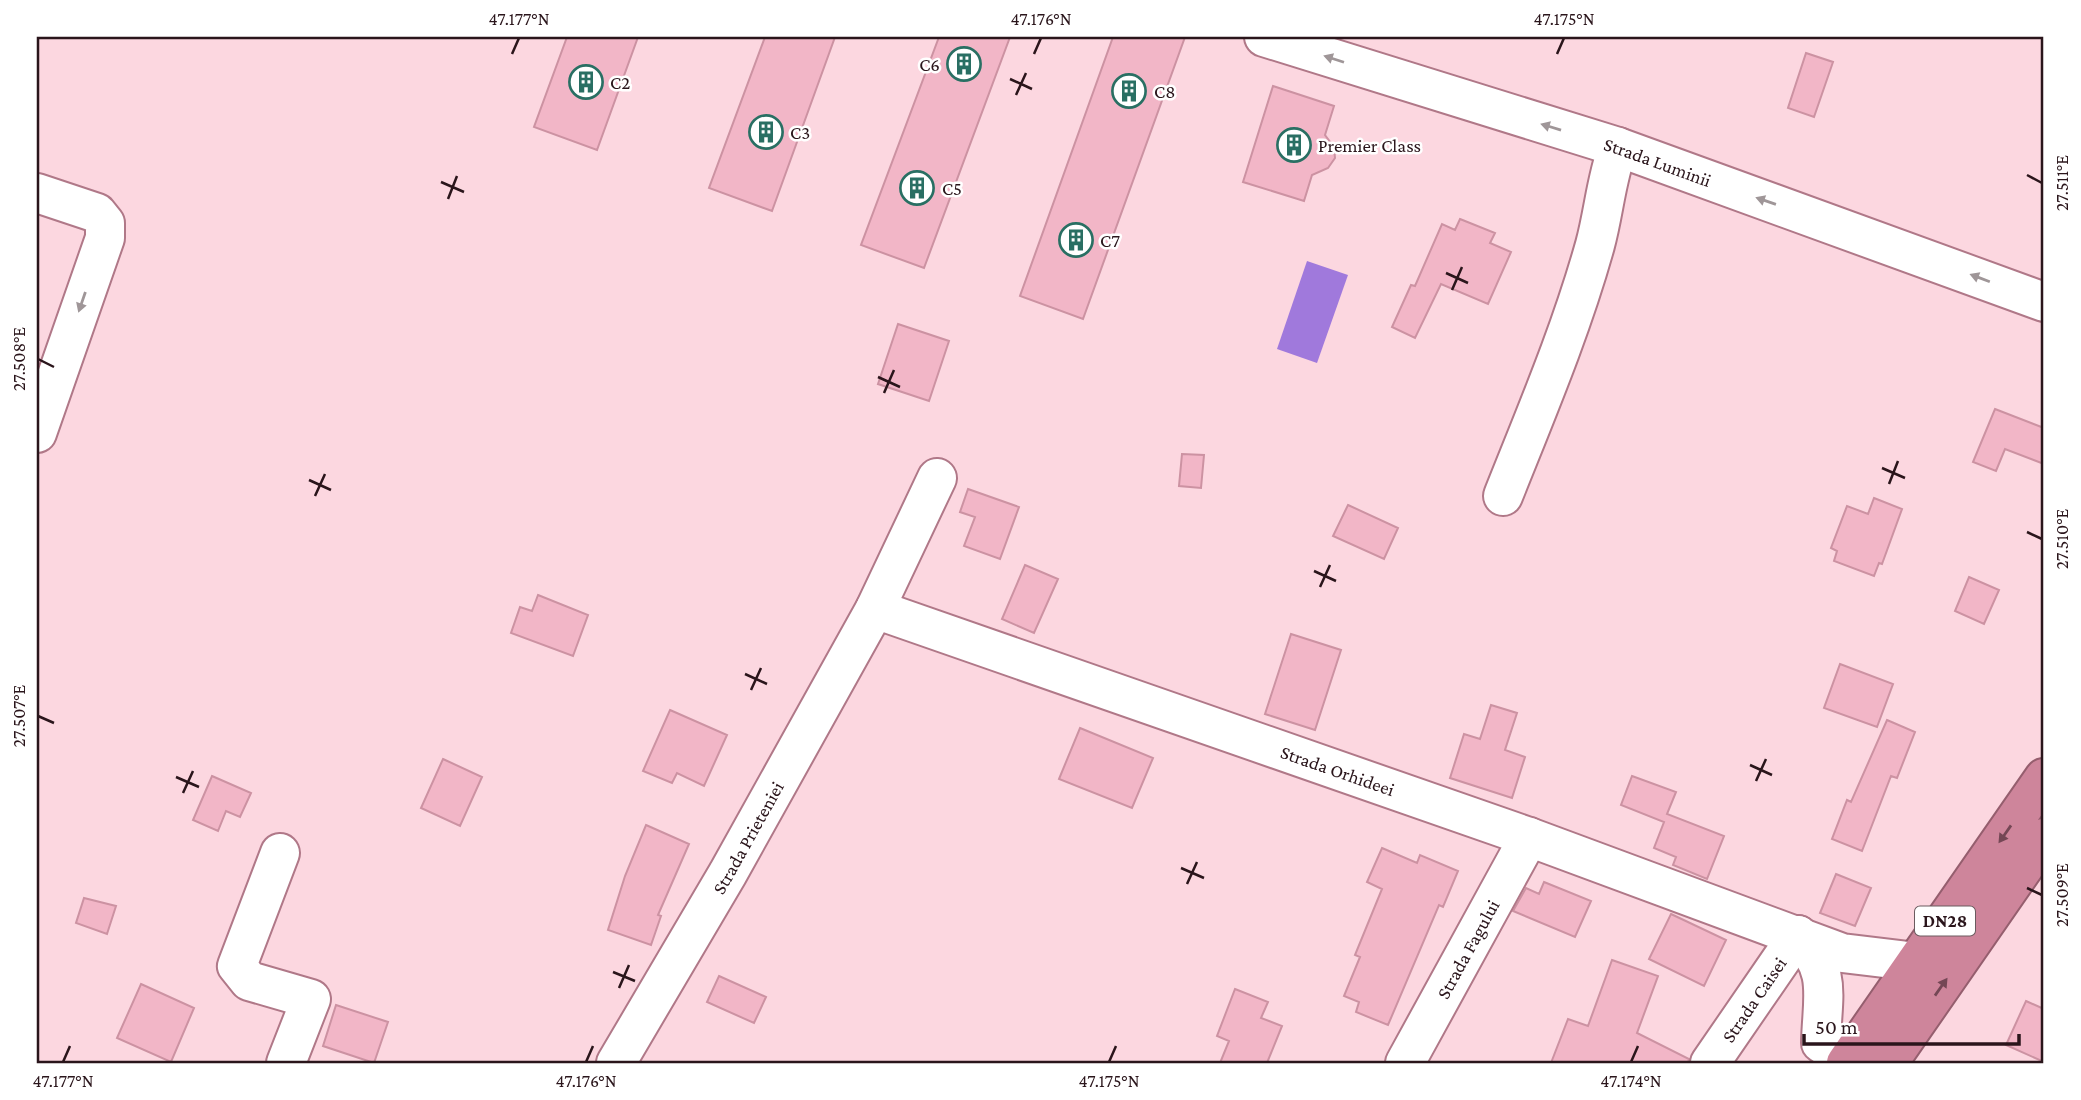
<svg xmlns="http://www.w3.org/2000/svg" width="2081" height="1100" font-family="'Crimson Pro',serif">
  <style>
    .water { fill: #a079dc }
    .building { fill: #f2b6c7; stroke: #cc92a2; stroke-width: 2 }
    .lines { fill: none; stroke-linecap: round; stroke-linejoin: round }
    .minor-casing { stroke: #b07888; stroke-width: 42 }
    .highway-casing { stroke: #955e6e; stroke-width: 42 }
    .minor { stroke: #fff; stroke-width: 38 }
    .highway { stroke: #ce859b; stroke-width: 38 }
    .oneway { fill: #9f9698 }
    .oneway2 { fill: #744755 }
    .ticks { fill: none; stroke: #2a151b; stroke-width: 2.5 }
    .labels { text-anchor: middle; stroke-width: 5; stroke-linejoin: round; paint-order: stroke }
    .shield { fill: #fff; stroke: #6a5b5f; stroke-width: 2 }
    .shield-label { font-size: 18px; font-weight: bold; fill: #2a151b }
    .poi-label { font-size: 19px; fill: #2a151b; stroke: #fff; text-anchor: start }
    .street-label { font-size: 19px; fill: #2a151b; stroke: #fff }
    .neatline { fill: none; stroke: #2a151b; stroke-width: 2.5 }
    .ticks-label { font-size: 18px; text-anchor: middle; fill: #2a151b }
  </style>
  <rect width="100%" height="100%" fill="#fcd7e0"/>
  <path class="water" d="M 1307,261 L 1348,275 L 1317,363 L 1277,349 Z"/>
  <path class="building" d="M 567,37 L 638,37 L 597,150 L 534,127 Z
    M 765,37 L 835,37 L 772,211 L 709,188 Z
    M 939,37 L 1010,37 L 924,268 L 861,245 Z
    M 1113,37 L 1185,37 L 1083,319 L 1020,296 Z
    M 1806,53 L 1833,62 L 1814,117 L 1788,108 Z
    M 1273,86 L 1334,106 L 1325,135 L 1334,147 L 1335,158 L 1328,168 L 1312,175 L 1304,201 L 1243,182 Z
    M 1460,219 L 1495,233 L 1490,243 L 1511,252 L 1488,304 L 1441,284 L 1415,338 L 1392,327 L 1411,285 L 1415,286 L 1442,224 L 1455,230 Z
    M 898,324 L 949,341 L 929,401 L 878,384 Z
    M 1995,409 L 2044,428 L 2044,464 L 2005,449 L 1996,471 L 1973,462 Z
    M 1182,454 L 1204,455 L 1201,488 L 1179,486 Z
    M 968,489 L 1019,507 L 1000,559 L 964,546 L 975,517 L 960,512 Z
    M 1874,498 L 1902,509 L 1882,564 L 1879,563 L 1874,576 L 1834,561 L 1837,551 L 1831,548 L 1847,506 L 1868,514 Z
    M 1348,505 L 1398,528 L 1384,559 L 1333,536 Z
    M 1025,565 L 1058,579 L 1034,633 L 1002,619 Z
    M 1969,577 L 1999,590 L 1984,624 L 1955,611 Z
    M 538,595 L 588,615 L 573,656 L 511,633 L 520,607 L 532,611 Z
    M 1291,634 L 1341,650 L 1315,730 L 1265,714 Z
    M 1840,664 L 1893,684 L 1877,727 L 1824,708 Z
    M 1491,705 L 1517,713 L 1505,750 L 1525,757 L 1512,798 L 1450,778 L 1464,734 L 1480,739 Z
    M 670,710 L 727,735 L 704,786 L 677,773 L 672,783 L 643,771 Z
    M 1887,720 L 1915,732 L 1897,778 L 1891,776 L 1862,851 L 1832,839 L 1847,800 L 1851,802 Z
    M 1080,728 L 1153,758 L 1132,808 L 1059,779 Z
    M 443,759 L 482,777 L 460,826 L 421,808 Z
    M 212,776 L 251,793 L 240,817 L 226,811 L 218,831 L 193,820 Z
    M 1632,776 L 1676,792 L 1667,814 L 1724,836 L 1707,879 L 1673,865 L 1676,857 L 1654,848 L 1664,822 L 1621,805 Z
    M 646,825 L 689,844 L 658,915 L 661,916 L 651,945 L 608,930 L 625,876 Z
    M 1382,848 L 1417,863 L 1420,855 L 1458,871 L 1443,907 L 1439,905 L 1388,1025 L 1356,1012 L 1359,1002 L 1344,996 L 1360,957 L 1355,955 L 1382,889 L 1367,882 Z
    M 1836,874 L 1871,888 L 1855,926 L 1820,913 Z
    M 1544,882 L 1591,901 L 1575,937 L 1513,911 L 1526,888 L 1539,894 Z
    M 84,898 L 116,906 L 107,934 L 76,923 Z
    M 1671,914 L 1726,940 L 1704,986 L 1649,959 Z
    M 1612,960 L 1658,976 L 1637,1033 L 1689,1059 L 1688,1063 L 1551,1063 L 1568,1019 L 1588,1026 Z
    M 719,976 L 766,997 L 754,1023 L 707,1002 Z
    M 141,984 L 194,1008 L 171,1062 L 117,1038 Z
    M 1235,989 L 1268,1002 L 1261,1018 L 1282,1026 L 1267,1063 L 1220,1063 L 1229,1041 L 1217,1036 Z
    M 2026,1001 L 2044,1009 L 2044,1062 L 2006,1045 Z
    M 336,1005 L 388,1022 L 374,1063 L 323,1046 Z"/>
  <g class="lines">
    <g class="minor-casing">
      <g id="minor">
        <path id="s1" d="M 1264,37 L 1618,147 L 2044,302"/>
        <path d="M 37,193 L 97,213 L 105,223 L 105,238 L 37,433"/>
        <path d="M 1503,496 C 1536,413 1571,331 1595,245 C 1604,212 1606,179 1618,147"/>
        <path id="s2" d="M 875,609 L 1529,837 L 1842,953 L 1917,962"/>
        <path d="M 280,853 L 237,966 L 249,981 L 311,999 L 286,1063"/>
        <path d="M 1798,935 C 1833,972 1822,996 1821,1043 L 1848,1061"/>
        <path id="s3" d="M 616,1063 L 728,873 L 875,609 L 937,478"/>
        <path id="s4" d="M 1405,1063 L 1529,837"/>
        <path id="s5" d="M 1710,1063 L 1798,935"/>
      </g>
    </g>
    <g class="highway-casing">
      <path id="highway" d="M 1846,1063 L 2044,778
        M 1888,1063 L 2044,838"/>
    </g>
    <use href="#minor" class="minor"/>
    <use href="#highway" class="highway"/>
  </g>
  <defs><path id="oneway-solid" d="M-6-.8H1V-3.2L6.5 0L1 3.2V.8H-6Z" transform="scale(1.75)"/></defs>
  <g class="oneway">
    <use href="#oneway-solid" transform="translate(1334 59) rotate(-162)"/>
    <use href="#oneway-solid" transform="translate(1551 127) rotate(-163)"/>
    <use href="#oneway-solid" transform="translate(1766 201) rotate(-161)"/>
    <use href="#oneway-solid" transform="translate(1980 278) rotate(-159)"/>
    <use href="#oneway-solid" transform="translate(82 302) rotate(109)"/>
  </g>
  <g class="oneway2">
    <use href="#oneway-solid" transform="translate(2005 834) rotate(125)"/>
    <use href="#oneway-solid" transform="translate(1941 987) rotate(-55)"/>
  </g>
  <path class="ticks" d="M 512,54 L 519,38M 1034,54 L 1041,38M 1557,54 L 1564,38M 1010,79 L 1032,89M 1016,95 L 1026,73M 2027,175 L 2042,183M 441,182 L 464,192M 448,199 L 457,176M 1446,273 L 1468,283M 1452,290 L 1462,267M 38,359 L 54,367M 878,377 L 900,387M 884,393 L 894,370M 1882,468 L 1905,478M 309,480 L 331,490M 1889,484 L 1898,461M 315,496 L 325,474M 2027,532 L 2042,539M 1314,571 L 1336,581M 1320,587 L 1330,565M 745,674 L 767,684M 751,690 L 761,668M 38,716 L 54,723M 1750,765 L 1772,775M 176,777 L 199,787M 1756,781 L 1766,759M 183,793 L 193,771M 1181,868 L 1204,878M 1187,884 L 1197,862M 2027,888 L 2042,895M 613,972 L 635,981M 619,988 L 629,965M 63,1062 L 70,1046M 586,1062 L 593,1046M 1109,1062 L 1116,1046M 1631,1062 L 1638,1046"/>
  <defs>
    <g id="building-ring" transform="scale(1.75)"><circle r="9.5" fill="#fff" stroke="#296f63" stroke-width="1.5"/><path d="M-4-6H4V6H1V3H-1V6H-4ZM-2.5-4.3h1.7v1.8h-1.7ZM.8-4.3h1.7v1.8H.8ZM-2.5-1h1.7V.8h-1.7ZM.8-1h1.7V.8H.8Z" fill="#296f63"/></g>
  </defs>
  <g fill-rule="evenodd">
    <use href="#building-ring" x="964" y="64"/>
    <use href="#building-ring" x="586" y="82"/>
    <use href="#building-ring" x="1129" y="91"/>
    <use href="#building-ring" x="766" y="132"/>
    <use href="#building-ring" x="1294" y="145"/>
    <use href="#building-ring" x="917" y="188"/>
    <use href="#building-ring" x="1076" y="240"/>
  </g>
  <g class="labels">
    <rect class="shield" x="1915" y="906.5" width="60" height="29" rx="5"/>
    <g class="shield-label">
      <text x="1945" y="927">DN28</text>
    </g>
    <g class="poi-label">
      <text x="940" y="71" text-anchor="end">C6</text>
      <text x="610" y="89">C2</text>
      <text x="1154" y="98">C8</text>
      <text x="790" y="139">C3</text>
      <text x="1318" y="152">Premier Class</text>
      <text x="942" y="195">C5</text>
      <text x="1100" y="247">C7</text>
    </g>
    <g class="street-label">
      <text dy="7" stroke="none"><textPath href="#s1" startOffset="413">Strada Luminii</textPath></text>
      <text dy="7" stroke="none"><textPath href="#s2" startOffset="490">Strada Orhideei</textPath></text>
      <text dy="7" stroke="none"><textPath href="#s3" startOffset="261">Strada Prieteniei</textPath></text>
      <text dy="7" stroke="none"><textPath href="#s4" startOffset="130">Strada Fagului</textPath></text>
      <text dy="7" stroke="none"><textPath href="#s5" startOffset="77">Strada Caisei</textPath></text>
    </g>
  </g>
  <rect width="2081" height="1100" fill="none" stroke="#ffffff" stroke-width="77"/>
  <path d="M1804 1034v10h215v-10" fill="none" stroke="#2a151b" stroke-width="3.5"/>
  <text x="1815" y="1034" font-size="21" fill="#2a151b" stroke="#ffffff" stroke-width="5" paint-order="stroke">50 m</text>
  <rect x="38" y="38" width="2004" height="1024" class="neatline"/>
  <g class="ticks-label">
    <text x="519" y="25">47.177°N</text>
    <text x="1041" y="25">47.176°N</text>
    <text x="1564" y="25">47.175°N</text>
    <text transform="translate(2062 183) rotate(-90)" y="6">27.511°E</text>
    <text transform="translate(19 359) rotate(-90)" y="6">27.508°E</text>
    <text transform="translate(2062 539) rotate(-90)" y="6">27.510°E</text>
    <text transform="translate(19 716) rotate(-90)" y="6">27.507°E</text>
    <text transform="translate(2062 895) rotate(-90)" y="6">27.509°E</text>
    <text x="63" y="1087">47.177°N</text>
    <text x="586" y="1087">47.176°N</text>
    <text x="1109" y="1087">47.175°N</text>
    <text x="1631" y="1087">47.174°N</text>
  </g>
</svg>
